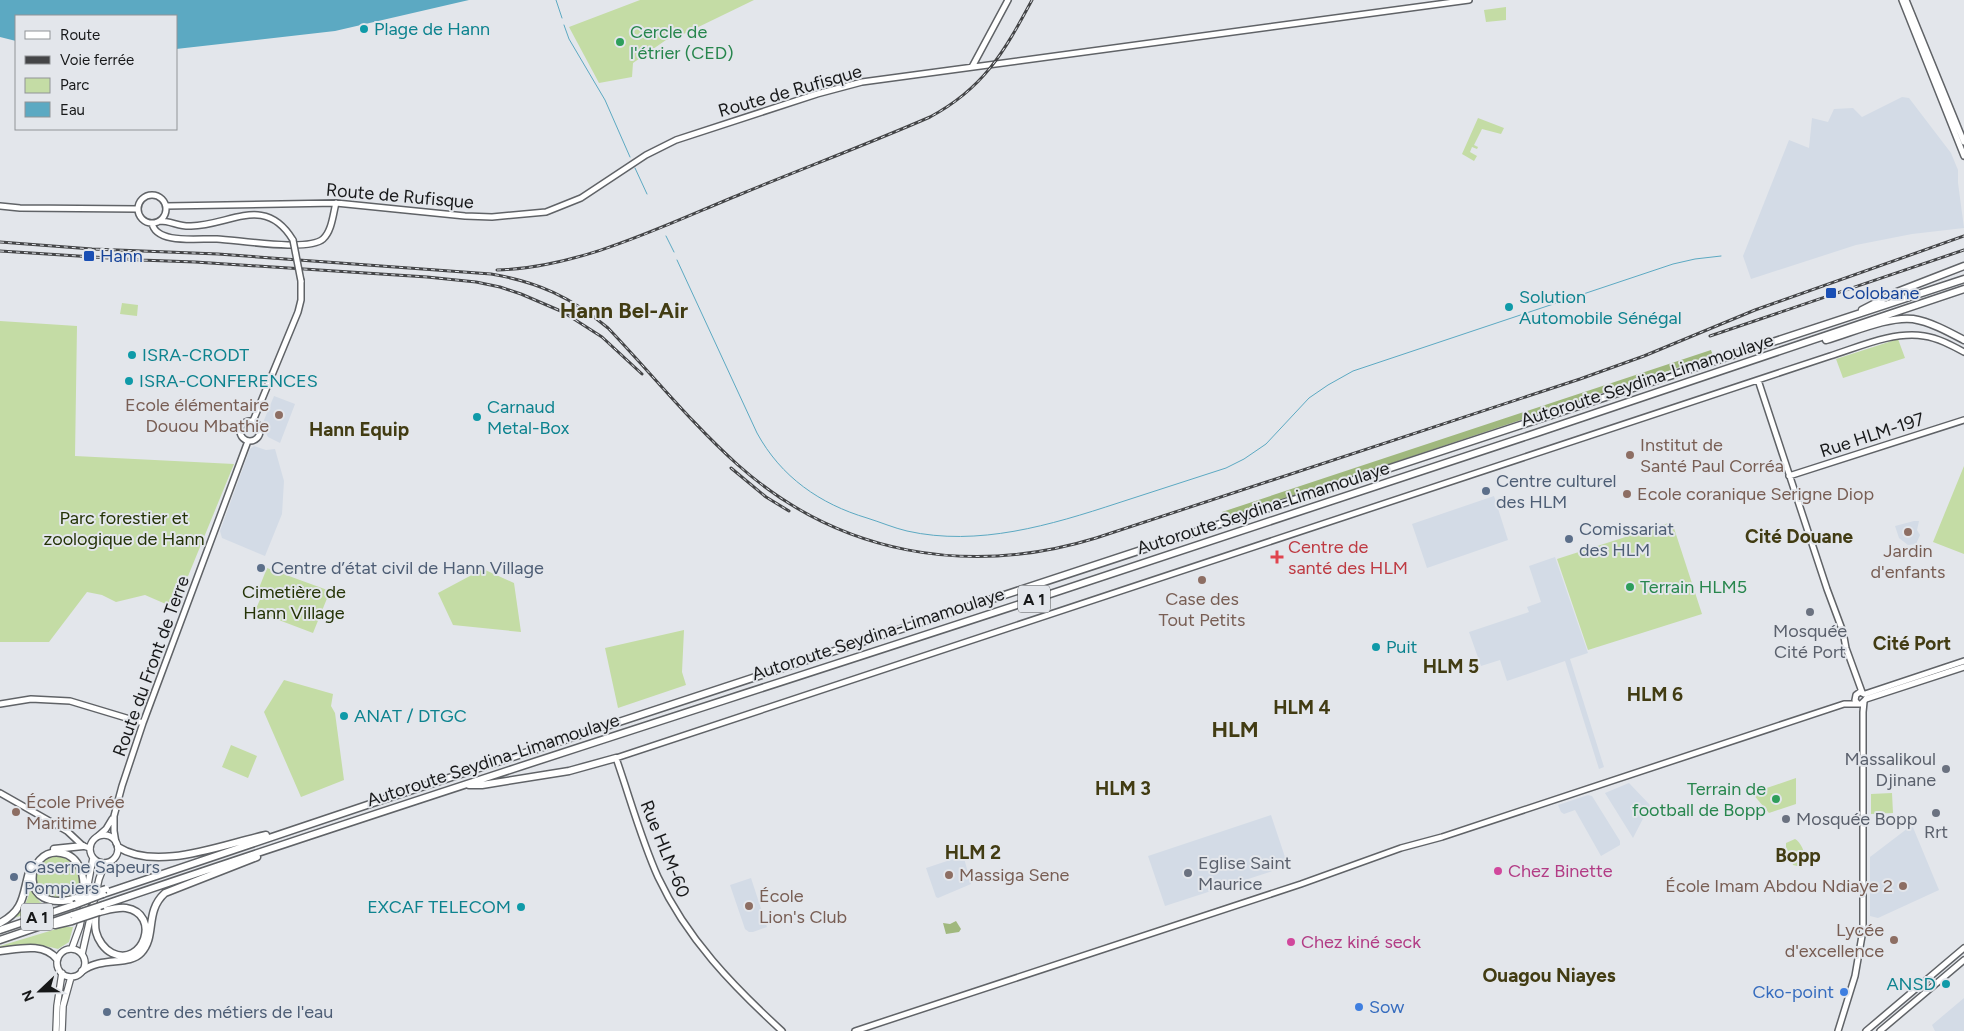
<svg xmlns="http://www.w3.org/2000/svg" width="1964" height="1031" font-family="Figtree,sans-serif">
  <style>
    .built { fill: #d3dbe6 }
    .green { fill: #c4dca5 }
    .forest { fill: #a0b87e }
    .water { fill: #5ca9c2 }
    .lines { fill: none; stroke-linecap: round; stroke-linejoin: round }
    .stream { stroke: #5ca9c2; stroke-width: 1 }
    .secondary-casing { stroke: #606367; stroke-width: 8 }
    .primary-casing { stroke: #606367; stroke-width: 8 }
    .highway-casing { stroke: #606367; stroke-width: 9 }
    .secondary { stroke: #fff; stroke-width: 5 }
    .primary { stroke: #fff; stroke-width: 5.5 }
    .highway { stroke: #fff; stroke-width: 6 }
    .rail-casing { stroke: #444547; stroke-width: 3 }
    .rail { stroke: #e3e6eb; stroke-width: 1; stroke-dasharray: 4; stroke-linecap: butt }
    .secondary-bridge-casing { stroke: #606367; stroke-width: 8; stroke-linecap: butt }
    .highway-bridge-casing { stroke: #606367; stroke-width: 9; stroke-linecap: butt }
    .secondary-bridge { stroke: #fff; stroke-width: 5 }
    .highway-bridge { stroke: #fff; stroke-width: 6 }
    .culture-dot { fill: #0f9aa8; stroke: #e3e6eb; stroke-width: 2 }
    .leisure-dot { fill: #2e9e5b; stroke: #e3e6eb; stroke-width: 2 }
    .transit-dot { fill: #1a4fb4; stroke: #e3e6eb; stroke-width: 2 }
    .education-dot { fill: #8d6e63; stroke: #e3e6eb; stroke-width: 2 }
    .service-dot { fill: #5c6f8a; stroke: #e3e6eb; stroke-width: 2 }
    .health-dot { fill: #e0444e; stroke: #e3e6eb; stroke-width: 2 }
    .worship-dot { fill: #6b7280; stroke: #e3e6eb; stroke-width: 2 }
    .hotel-dot { fill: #d1479c; stroke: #e3e6eb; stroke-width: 2 }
    .shop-dot { fill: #3f7fe0; stroke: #e3e6eb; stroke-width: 2 }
    .labels { text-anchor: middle; stroke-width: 4; stroke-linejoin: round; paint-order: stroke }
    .shield { fill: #e3e6eb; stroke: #545658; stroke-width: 1 }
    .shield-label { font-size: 16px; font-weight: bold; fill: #171819 }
    .culture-label { font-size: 18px; fill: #0d838f; stroke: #e3e6eb; text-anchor: start }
    .leisure-label { font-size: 18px; fill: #27864d; stroke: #e3e6eb; text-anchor: start }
    .street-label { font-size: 18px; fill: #171819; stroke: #e3e6eb }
    .transit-label { font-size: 18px; fill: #164399; stroke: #e3e6eb; text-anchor: start }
    .education-label { font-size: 18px; fill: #785e54; stroke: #e3e6eb; text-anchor: start }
    .service-label { font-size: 18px; fill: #4e5e75; stroke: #e3e6eb; text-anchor: start }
    .park-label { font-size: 18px; fill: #243306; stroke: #e3e6eb }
    .health-label { font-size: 18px; fill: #be3a42; stroke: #e3e6eb; text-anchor: start }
    .worship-label { font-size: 18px; fill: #5b616d; stroke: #e3e6eb }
    .hotel-label { font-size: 18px; fill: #b23c85; stroke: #e3e6eb; text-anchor: start }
    .shop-label { font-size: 18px; fill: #366cbe; stroke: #e3e6eb; text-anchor: end }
    .neighbourhood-label { font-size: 19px; font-weight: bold; fill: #423c13; stroke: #e3e6eb }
    .district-label { font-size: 22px; font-weight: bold; fill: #423c13; stroke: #e3e6eb }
  </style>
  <rect width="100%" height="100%" fill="#e3e6eb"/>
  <path class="built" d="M 1902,97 L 1909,98 L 1951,153 L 1958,170 L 1958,183 L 1964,228 L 1912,234 L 1856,245 L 1751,279 L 1743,256 L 1789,140 L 1809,148 L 1812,118 L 1828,122 L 1834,109 L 1853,108 L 1862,117 Z
    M 274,396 L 295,404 L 280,443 L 268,437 L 262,425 Z
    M 254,446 L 266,450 L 275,449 L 284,481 L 282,514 L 265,556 L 222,538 L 220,531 L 250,449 Z
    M 1494,496 L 1508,540 L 1427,568 L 1412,524 Z
    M 1914,521 L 1919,521 L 1917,530 L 1920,535 L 1916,544 L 1908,545 L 1899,538 L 1895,526 Z
    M 1555,557 L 1588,653 L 1570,659 L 1604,767 L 1599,769 L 1565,661 L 1507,681 L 1500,660 L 1481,666 L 1469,632 L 1529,612 L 1527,607 L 1541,602 L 1529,566 Z
    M 1629,783 L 1650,805 L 1633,838 L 1605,793 Z
    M 1588,795 L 1592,796 L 1620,841 L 1620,845 L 1601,856 L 1575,810 L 1564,814 L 1561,812 L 1558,805 Z
    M 1271,815 L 1288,866 L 1165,906 L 1148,856 Z
    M 1912,825 L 1939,890 L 1878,918 L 1870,916 L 1870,857 Z
    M 962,856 L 964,858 L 971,884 L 938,898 L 936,897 L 926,868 Z
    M 751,878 L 767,927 L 753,932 L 749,932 L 745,929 L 730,885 Z
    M 1964,998 L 1964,1031 L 1935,1031 L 1932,1025 Z"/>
  <path class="green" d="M 640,0 L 754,0 L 686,33 L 666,40 L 633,63 L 632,77 L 599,83 L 569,27 Z
    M 1506,7 L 1506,20 L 1486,22 L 1484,10 Z
    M 1478,118 L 1504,128 L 1501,134 L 1482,129 L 1474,145 L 1478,147 L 1477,149 L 1472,147 L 1470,152 L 1477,156 L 1474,161 L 1462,154 Z
    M 122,303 L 138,305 L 137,316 L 120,314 Z
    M 0,321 L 77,326 L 75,456 L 234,464 L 175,608 L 145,595 L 116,602 L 102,595 L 87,592 L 49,642 L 0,642 Z
    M 1898,339 L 1905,358 L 1843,378 L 1836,359 Z
    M 1964,466 L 1964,554 L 1933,542 Z
    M 1672,522 L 1702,614 L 1588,650 L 1557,559 Z
    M 267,568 L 330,591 L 313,633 L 255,611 L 262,595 L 257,593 Z
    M 483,569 L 514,583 L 521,632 L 453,625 L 438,593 Z
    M 684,630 L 682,672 L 686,685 L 618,708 L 605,648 Z
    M 284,680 L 333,694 L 331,706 L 335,713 L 344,780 L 301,797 L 264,712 Z
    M 231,745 L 257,756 L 248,778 L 222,767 Z
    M 1796,778 L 1796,804 L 1769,813 L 1752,793 Z
    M 1892,793 L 1893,813 L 1871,814 L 1871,794 Z
    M 1795,839 C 1801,842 1807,856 1805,863 L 1797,866 L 1793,865 L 1786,847 L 1786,843 Z
    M 58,855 C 76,859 81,875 81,891 C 72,895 61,900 51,898 C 27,893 33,857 58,855 Z
    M 30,889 L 40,902 L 49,906 L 14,918 C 23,910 28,901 30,889 Z
    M 63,927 L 73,927 L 69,942 L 58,949 C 39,944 19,945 0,949 L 0,946 Z"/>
  <path class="forest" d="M 1711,350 L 1713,356 L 1224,519 L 1222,512 Z
    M 956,921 L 961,929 L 959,932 L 946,934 L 943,923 L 950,924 Z"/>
  <path class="water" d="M 0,0 L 469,0 L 335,31 L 176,49 L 176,16 L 16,16 L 16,41 L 0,37 Z"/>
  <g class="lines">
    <path class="stream" d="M 556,0 L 562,18
      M 564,25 L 569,39 L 605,100 L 630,157
      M 635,168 L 647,194
      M 666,236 L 674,252
      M 677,260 L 757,433 C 781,477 820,504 867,518 C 880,522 894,528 907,531 C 978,547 1051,525 1118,503 C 1154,491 1190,480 1226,468 L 1244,459 L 1266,444 L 1309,398 L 1328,385 L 1353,371 L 1673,264 L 1695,259 L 1721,256"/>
    <g class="secondary-casing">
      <path id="secondary" d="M 1902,0 L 1964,156
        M 1906,0 L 1964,142
        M 972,67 L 1008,0
        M138 209a14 14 0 1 1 28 0a14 14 0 1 1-28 0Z
        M 0,206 L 20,208 L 138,209
        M 166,206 L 336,203 L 465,216 L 492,217 L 546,212 L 581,198 L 646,155 L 676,140 L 817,94 L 862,82 L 1469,0
        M 160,221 C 171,221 180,227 191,226 C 231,225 265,194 293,240
        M 152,223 C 156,245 200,238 217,239 C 239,240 308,252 323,239 C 332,231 333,214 336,203
        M 1758,380 L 1827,589 L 1843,632 L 1846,648 L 1862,692
        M240 431a10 10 0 1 1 20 0a10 10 0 1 1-20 0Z
        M 253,421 L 298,312 L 301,300 L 301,281
        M 1789,476 L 1964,420
        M 1865,694 L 1964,661
        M 1866,699 L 1964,667
        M 1857,703 L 1855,700 L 1856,695 L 1860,692 L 1864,694
        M 0,704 L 31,699 L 70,701 L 143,723
        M 0,793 L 67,831 L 83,846 L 90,848
        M 98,836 L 106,829 L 112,819
        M 116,843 L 114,831 L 114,816 L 122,786 L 143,723 L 248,441
        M 782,1031 C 733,986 687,939 658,877 C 641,839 630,798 616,758 L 1830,356 C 1859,347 1893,331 1924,336 C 1938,338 1951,345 1964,352
        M 855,1031 L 1301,884 L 1401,848 L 1442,837 L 1844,704 L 1861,704 L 1866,699
        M 1838,1031 L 1855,976 L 1863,930 L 1863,712 L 1864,702
        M 1866,1031 L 1964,948
        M 1880,1031 L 1964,960"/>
    </g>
    <g class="primary-casing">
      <path id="primary" d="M90 849a14 14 0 1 1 28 0a14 14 0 1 1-28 0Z
        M 72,948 L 80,926 L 93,858
        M57 963a14 14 0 1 1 28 0a14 14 0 1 1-28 0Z
        M 82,954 L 99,879 L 105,863
        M 56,1031 L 57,1006 L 62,973
        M 62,1031 L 63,1006 L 71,977"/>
    </g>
    <g class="highway-casing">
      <path id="highway" d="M 1862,310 L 1897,292 L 1964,266
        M 1826,340 C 1851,333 1888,316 1913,319 C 1931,322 1949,332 1964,340
        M 469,785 L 482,785 L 569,771 L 616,758
        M 118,847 C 157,872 223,844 266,835
        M 54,849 L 83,846
        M 103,894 L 379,801 L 1964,279
        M 77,898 C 16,916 25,847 61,853 C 70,854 77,861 81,870 C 85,880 83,893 85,904
        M 103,905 C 408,801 715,704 1020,604 C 1335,500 1650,396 1964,289
        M 95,909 C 96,917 94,925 96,932 C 98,940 104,949 112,953 C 143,968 162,914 126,908 C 117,907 108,910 99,912
        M 0,923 C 27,909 22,891 31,866
        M 55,925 L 72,921
        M 0,930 L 74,905
        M 0,940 L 73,915
        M 0,951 C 19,949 43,942 57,959
        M 82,971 C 102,956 129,966 141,953 C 157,936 144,912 165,893 L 257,857"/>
    </g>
    <use href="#secondary" class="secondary"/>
    <use href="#primary" class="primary"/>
    <use href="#highway" class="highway"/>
    <g class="rail-casing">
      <path id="rail" d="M 0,242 L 92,249 L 218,254 L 491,274 C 538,282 571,297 608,328 C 651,373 691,423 738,465 C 839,555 969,577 1096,538 L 1580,379 L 1644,356 L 1755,310 L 1964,236
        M 0,251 L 140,260 L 195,262 L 427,277 L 476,282 L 500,287 L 521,294 L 563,312 L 602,337 L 642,374
        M 497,270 C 580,268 665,225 741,194 C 804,168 868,144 930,117 C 984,88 1004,52 1032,0
        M 1710,336 L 1964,250
        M 731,468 L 766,497 L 789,511"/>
    </g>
    <use href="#rail" class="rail"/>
    <g class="secondary-bridge-casing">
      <path id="secondary-bridge" d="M 293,240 L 301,281"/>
    </g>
    <g class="highway-bridge-casing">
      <path id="highway-bridge" d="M 77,898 L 106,889
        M 74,905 L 103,894
        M 73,915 L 103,905
        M 72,921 L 99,912"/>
    </g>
    <use href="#secondary-bridge" class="secondary-bridge"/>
    <use href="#highway-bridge" class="highway-bridge"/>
  </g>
  <g class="culture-dot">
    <circle cx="364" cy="29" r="5"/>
    <circle cx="1509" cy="307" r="5"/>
    <circle cx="132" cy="355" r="5"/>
    <circle cx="129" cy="381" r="5"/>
    <circle cx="477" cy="417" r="5"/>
    <circle cx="1376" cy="647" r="5"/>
    <circle cx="344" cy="716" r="5"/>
    <circle cx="521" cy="907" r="5"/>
    <circle cx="1946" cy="984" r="5"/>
  </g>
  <g class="leisure-dot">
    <circle cx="620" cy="42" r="5"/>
    <circle cx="1630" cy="587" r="5"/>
    <circle cx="1776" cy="799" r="5"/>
  </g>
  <g class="transit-dot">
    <rect x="83" y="250" width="12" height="12" rx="2.5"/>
    <rect x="1825" y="287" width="12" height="12" rx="2.5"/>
  </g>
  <g class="education-dot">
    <circle cx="279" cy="415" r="5"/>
    <circle cx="1630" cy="455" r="5"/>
    <circle cx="1627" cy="494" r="5"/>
    <circle cx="1908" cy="532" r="5"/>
    <circle cx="1202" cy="580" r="5"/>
    <circle cx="16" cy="812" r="5"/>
    <circle cx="949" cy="875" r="5"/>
    <circle cx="1903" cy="886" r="5"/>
    <circle cx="749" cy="906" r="5"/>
    <circle cx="1894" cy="940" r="5"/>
  </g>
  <g class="service-dot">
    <circle cx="1486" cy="491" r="5"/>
    <circle cx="1569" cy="539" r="5"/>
    <circle cx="261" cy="568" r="5"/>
    <circle cx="14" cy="877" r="5"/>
    <circle cx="107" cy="1012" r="5"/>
  </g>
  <path class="health-dot" d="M1274.5 549.5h5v5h5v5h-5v5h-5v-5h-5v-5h5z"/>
  <g class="worship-dot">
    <circle cx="1810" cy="612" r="5"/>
    <circle cx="1946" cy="769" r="5"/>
    <circle cx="1936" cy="813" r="5"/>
    <circle cx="1786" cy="819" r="5"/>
    <circle cx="1188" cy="873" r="5"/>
  </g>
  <g class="hotel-dot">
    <circle cx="1498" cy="871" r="5"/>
    <circle cx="1291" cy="942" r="5"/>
  </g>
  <g class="shop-dot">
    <circle cx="1844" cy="992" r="5"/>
    <circle cx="1359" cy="1007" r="5"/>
  </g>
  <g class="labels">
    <g class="shield">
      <rect x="1018" y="585.5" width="32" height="27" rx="4"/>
      <rect x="21" y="903.5" width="32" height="27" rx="4"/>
    </g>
    <g class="shield-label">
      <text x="1034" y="605">A 1</text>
      <text x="37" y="923">A 1</text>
    </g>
    <g class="culture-label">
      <text x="374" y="35">Plage de Hann</text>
      <text x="1519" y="303">Solution<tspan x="1519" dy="21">Automobile Sénégal</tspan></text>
      <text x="142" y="361">ISRA-CRODT</text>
      <text x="139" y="387">ISRA-CONFERENCES</text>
      <text x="487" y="413">Carnaud<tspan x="487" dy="21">Metal-Box</tspan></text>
      <text x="1386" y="653">Puit</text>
      <text x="354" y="722">ANAT / DTGC</text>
      <text x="511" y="913" text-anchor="end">EXCAF TELECOM</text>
      <text x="1936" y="990" text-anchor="end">ANSD</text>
    </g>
    <g class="leisure-label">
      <text x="630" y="38">Cercle de<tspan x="630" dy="21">l'étrier (CED)</tspan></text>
      <text x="1640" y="593">Terrain HLM5</text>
      <text x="1766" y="795" text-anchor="end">Terrain de<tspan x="1766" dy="21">football de Bopp</tspan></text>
    </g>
    <g class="street-label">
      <text transform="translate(790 91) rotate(-16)" y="6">Route de Rufisque</text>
      <text transform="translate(400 196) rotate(5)" y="6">Route de Rufisque</text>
      <text transform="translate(1647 380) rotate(-18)" y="6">Autoroute Seydina-Limamoulaye</text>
      <text transform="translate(1872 435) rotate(-18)" y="6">Rue HLM-197</text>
      <text transform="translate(1263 508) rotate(-18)" y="6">Autoroute Seydina-Limamoulaye</text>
      <text transform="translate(878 634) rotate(-18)" y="6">Autoroute Seydina-Limamoulaye</text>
      <text transform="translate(151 666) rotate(-70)" y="6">Route du Front de Terre</text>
      <text transform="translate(493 760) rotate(-18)" y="6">Autoroute Seydina-Limamoulaye</text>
      <text transform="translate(665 849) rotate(68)" y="6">Rue HLM-60</text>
    </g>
    <g class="transit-label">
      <text x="100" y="262">Hann</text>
      <text x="1842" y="299">Colobane</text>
    </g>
    <g class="education-label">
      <text x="269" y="411" text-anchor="end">Ecole élémentaire<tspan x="269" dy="21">Douou Mbathie</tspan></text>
      <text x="1640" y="451">Institut de<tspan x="1640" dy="21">Santé Paul Corréa</tspan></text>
      <text x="1637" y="500">Ecole coranique Serigne Diop</text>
      <text x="1908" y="557" text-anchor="middle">Jardin<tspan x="1908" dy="21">d'enfants</tspan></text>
      <text x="1202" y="605" text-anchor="middle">Case des<tspan x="1202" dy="21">Tout Petits</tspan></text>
      <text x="26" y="808">École Privée<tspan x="26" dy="21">Maritime</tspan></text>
      <text x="959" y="881">Massiga Sene</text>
      <text x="1893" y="892" text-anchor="end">École Imam Abdou Ndiaye 2</text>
      <text x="759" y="902">École<tspan x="759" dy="21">Lion's Club</tspan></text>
      <text x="1884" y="936" text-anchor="end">Lycée<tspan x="1884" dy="21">d'excellence</tspan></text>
    </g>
    <g class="service-label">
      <text x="1496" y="487">Centre culturel<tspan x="1496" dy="21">des HLM</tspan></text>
      <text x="1579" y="535">Comissariat<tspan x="1579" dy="21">des HLM</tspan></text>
      <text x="271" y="574">Centre d’état civil de Hann Village</text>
      <text x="24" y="873">Caserne Sapeurs<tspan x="24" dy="21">Pompiers</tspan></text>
      <text x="117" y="1018">centre des métiers de l'eau</text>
    </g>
    <g class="park-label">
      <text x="124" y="524">Parc forestier et<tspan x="124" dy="21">zoologique de Hann</tspan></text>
      <text x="294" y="598">Cimetière de<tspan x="294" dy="21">Hann Village</tspan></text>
    </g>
    <g class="health-label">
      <text x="1288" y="553">Centre de<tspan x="1288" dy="21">santé des HLM</tspan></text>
    </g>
    <g class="worship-label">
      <text x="1810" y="637">Mosquée<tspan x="1810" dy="21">Cité Port</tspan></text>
      <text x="1936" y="765" text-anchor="end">Massalikoul<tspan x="1936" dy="21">Djinane</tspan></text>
      <text x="1796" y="825" text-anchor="start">Mosquée Bopp</text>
      <text x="1936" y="838">Rrt</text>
      <text x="1198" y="869" text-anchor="start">Eglise Saint<tspan x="1198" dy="21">Maurice</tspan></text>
    </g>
    <g class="hotel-label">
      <text x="1508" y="877">Chez Binette</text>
      <text x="1301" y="948">Chez kiné seck</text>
    </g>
    <g class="shop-label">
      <text x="1834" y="998">Cko-point</text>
      <text x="1369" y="1013" text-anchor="start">Sow</text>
    </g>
    <g class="neighbourhood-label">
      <text x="359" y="436">Hann Equip</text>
      <text x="1799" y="543">Cité Douane</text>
      <text x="1912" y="650">Cité Port</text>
      <text x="1451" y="673">HLM 5</text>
      <text x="1655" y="701">HLM 6</text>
      <text x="1302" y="714">HLM 4</text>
      <text x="1123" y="795">HLM 3</text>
      <text x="973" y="859">HLM 2</text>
      <text x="1798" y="862">Bopp</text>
      <text x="1549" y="982">Ouagou Niayes</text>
    </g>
    <g class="district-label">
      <text x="624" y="318">Hann Bel-Air</text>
      <text x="1235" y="737">HLM</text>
    </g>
  </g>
  <rect x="15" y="15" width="162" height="115" fill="#e3e6eb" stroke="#919497"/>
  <rect x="25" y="31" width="25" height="8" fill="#ffffff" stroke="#919497"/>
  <text x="60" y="40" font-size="15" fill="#171819">Route</text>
  <rect x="25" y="56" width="25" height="8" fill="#444547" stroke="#919497"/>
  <text x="60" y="65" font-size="15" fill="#171819">Voie ferrée</text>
  <rect x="25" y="78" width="25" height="15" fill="#c4dca5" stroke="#919497"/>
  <text x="60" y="90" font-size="15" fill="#171819">Parc</text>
  <rect x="25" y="102" width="25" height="15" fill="#5ca9c2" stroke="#919497"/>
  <text x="60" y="115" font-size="15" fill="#171819">Eau</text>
  <g transform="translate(40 991) rotate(248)" stroke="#e3e6eb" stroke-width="4" paint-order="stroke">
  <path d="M0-4L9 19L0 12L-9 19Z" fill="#171819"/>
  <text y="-8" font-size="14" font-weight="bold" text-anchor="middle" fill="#171819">N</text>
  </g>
</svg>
